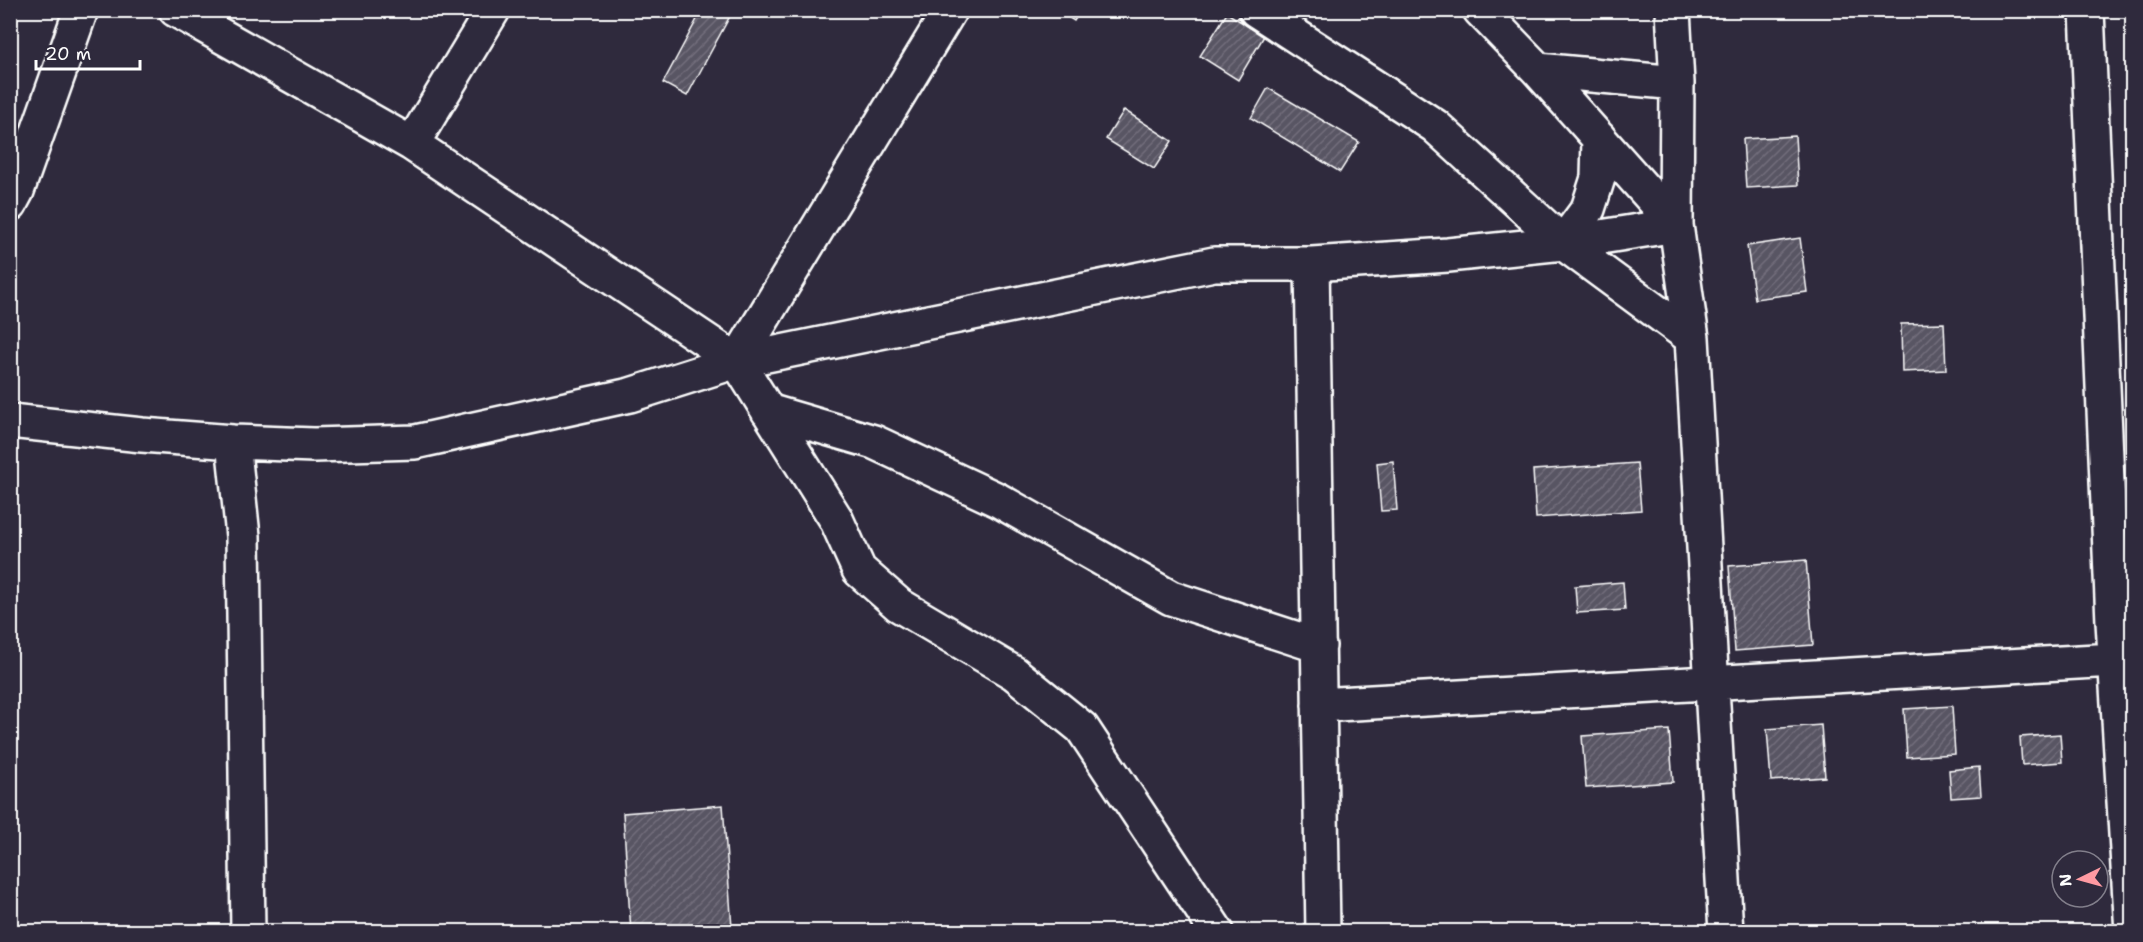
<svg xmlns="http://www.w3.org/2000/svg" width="2143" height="942" font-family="'Shantell Sans',sans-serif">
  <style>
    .building { fill: url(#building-hatch); stroke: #fff; stroke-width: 1.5 }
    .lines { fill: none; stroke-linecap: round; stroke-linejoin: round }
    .minor-casing { stroke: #fff; stroke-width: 38 }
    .minor { stroke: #2f2a3d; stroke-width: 33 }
  </style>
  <defs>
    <pattern id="building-hatch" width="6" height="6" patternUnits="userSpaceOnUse" patternTransform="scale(1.5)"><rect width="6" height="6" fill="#595564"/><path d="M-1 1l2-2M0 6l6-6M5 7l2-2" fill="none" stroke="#726e7b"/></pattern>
  </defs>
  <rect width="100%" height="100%" fill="#2f2a3d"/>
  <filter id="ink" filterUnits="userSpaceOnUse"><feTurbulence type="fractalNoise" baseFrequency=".0167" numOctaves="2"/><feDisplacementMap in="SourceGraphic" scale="12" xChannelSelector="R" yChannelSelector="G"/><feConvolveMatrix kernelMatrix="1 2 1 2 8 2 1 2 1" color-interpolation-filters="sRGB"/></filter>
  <g filter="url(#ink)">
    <path class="building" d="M 702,10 L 721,10 L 730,16 L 687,96 L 663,83 Z
      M 1057,10 L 1081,10 L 1074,21 Z
      M 1227,13 L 1264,36 L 1238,80 L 1200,56 Z
      M 1268,88 L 1359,142 L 1340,172 L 1251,118 Z
      M 1124,110 L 1172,141 L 1154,169 L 1106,139 Z
      M 1795,136 L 1798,185 L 1746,188 L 1743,139 Z
      M 1800,238 L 1807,292 L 1755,299 L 1747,246 Z
      M 1944,323 L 1946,370 L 1902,372 L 1901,324 Z
      M 1393,461 L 1397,510 L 1381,511 L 1377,463 Z
      M 1637,463 L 1641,510 L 1536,518 L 1533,470 Z
      M 1806,560 L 1813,645 L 1735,651 L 1729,566 Z
      M 1623,582 L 1625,610 L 1577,613 L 1575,586 Z
      M 1952,706 L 1955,754 L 1907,757 L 1904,709 Z
      M 1821,725 L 1825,777 L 1771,781 L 1767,729 Z
      M 1669,730 L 1673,782 L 1586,788 L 1582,736 Z
      M 2060,734 L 2062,762 L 2022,765 L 2020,737 Z
      M 1979,767 L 1981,796 L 1951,798 L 1949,770 Z
      M 723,805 L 732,928 L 692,932 L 631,932 L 623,813 Z"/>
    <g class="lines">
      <g class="minor-casing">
        <path id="minor" d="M 176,10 L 412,144 L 737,361 L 836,519 L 859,570 L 899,605 L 1014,673 L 1082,728 L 1217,932
          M 1256,10 L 1435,126 L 1563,243 L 1692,338
          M 1480,10 L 1538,70 L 1676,225
          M 1673,10 L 1677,83 L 1676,225 L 1692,338 L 1726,932
          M 2087,10 L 2113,622 L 2132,932
          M 1538,70 L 1677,83
          M 412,144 L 493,10
          M 10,204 L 17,191 L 81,10
          M 1563,243 L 1588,209 L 1598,178 L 1599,138
          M 1312,264 L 1323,932
          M 737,361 L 950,10
          M 768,411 L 874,442 L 998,500 L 1171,598 L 1319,646
          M 10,421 L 142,435 L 233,442 L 314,445 L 415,442 L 630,395 L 737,361 L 1214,264 L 1312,264 L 1448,255 L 1563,243 L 1676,225
          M 233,442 L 243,536 L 248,932
          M 1319,705 L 2132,659"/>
      </g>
      <use href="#minor" class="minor"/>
    </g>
  </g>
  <rect width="2143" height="942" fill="none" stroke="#2f2a3d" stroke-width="36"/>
  <rect x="18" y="18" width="2107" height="906" fill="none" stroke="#fff" stroke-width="2" filter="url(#ink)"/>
  <g transform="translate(2080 879) rotate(265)"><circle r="28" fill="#2f2a3d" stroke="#827f8b" stroke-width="1.5"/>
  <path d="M0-4.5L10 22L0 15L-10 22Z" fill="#ff9aa2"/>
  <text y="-9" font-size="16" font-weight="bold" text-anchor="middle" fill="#ffffff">N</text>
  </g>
  <path d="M36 60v9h104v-9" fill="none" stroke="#ffffff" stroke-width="3"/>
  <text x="45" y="60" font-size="18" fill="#ffffff" stroke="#2f2a3d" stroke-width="4.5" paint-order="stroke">20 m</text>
</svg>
